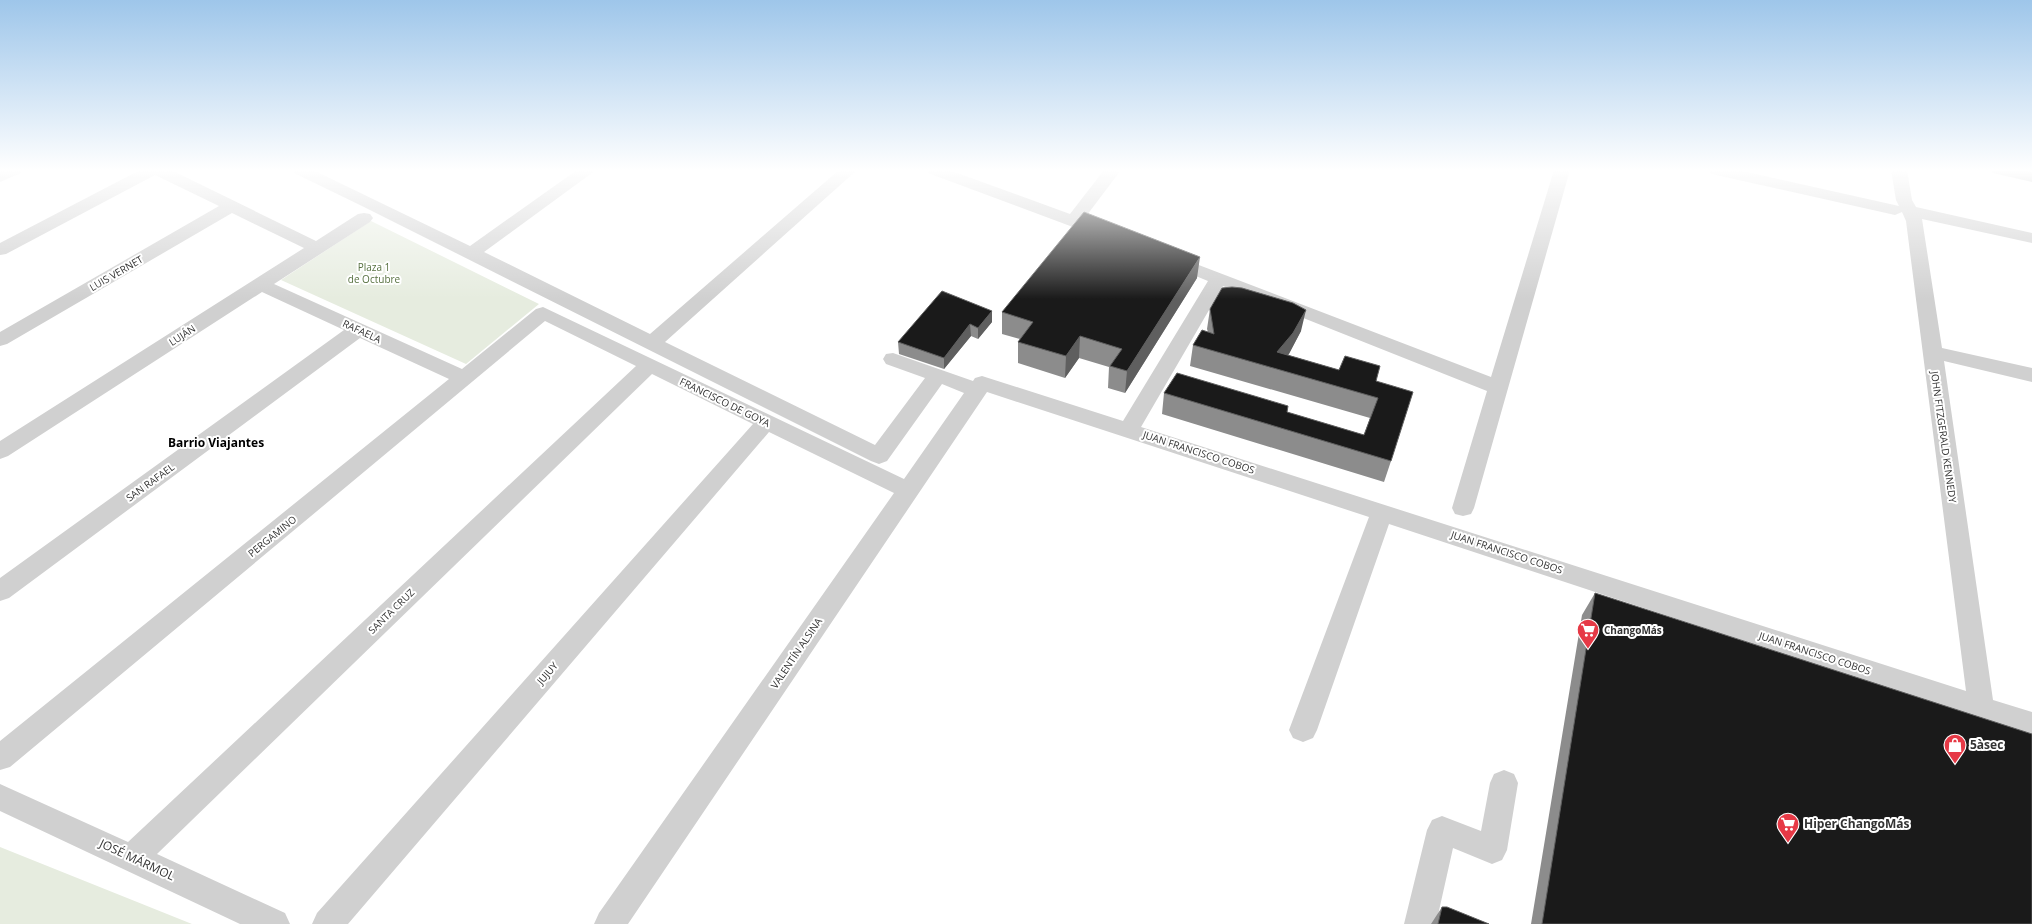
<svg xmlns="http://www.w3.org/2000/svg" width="2032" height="924" font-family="'Open Sans',sans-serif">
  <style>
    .green { fill: #e6ecdf }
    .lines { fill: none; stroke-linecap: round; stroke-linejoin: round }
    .minor { fill: #d0d0d0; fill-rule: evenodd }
    .major { fill: #ababab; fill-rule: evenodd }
    .wall { fill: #8c8c8c }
    .shaded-wall { fill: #5f5f5f }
    .building { fill: #1a1a1a; stroke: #5f5f5f }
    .labels { text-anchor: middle; stroke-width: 4; stroke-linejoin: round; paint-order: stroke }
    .park-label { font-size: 10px; fill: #56703f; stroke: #fff }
    .street-label { font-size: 10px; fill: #333; stroke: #fff }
    .poi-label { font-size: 10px; font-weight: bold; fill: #333; stroke: #fff; text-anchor: start }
    .quarter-label { font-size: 12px; font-weight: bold; fill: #000; stroke: #fff }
    .near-poi-label { font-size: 12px; font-weight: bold; fill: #333; stroke: #fff; text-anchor: start }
    .near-street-label { font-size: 12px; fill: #333; stroke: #fff }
  </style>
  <rect width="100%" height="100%" fill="#fff"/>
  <path class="green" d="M 371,221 L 539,304 L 466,364 L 281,280 Z
    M 0,847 L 192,924 L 0,924 Z"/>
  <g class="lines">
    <path class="minor" d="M 2,170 L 23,170 L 21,173 L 0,182 L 0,171 Z
      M 140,170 L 171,170 L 316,241 L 358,214 L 364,213 L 370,214 L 373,218 L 370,222 L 274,284 L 462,369 L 536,309 L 543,307 L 904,479 L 964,393 L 942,384 L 887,461 L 879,464 L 871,461 L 362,206 L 294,173 L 292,170 L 313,170 L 470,246 L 577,170 L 596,170 L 484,252 L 650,334 L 839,170 L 857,170 L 665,342 L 875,445 L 925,378 L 886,364 L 883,359 L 886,354 L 893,353 L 973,381 L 975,378 L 982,376 L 1123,421 L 1208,281 L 1164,263 L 1161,259 L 1164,255 L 1170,254 L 1491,377 L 1554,170 L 1570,170 L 1474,508 L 1471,514 L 1463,516 L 1455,514 L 1452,508 L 1487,391 L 1223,286 L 1141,427 L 1966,691 L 1906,221 L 1902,212 L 1895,215 L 1716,175 L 1710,173 L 1708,170 L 1738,170 L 1899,206 L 1896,200 L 1891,170 L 1907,170 L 1912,200 L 1916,207 L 2032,233 L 2032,243 L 1922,219 L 1942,348 L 2032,368 L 2032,382 L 1944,361 L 1993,700 L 2032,712 L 2032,736 L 1389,524 L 1317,730 L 1313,738 L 1303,742 L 1293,738 L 1289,730 L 1369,517 L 987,392 L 628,924 L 594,924 L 599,913 L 894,493 L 769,432 L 348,924 L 312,924 L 317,913 L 753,424 L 652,374 L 157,854 L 285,913 L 290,924 L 240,924 L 0,811 L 0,784 L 128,842 L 636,366 L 545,321 L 10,767 L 0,770 L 0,741 L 449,379 L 360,338 L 9,598 L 0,601 L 0,578 L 344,330 L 262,292 L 8,456 L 0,459 L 0,441 L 304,248 L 232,213 L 7,344 L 0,346 L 0,332 L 219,206 L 155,175 L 6,254 L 0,255 L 0,243 Z
      M 926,170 L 949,170 L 1070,214 L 1104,170 L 1121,170 L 1084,219 L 1109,228 L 1112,232 L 1109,236 L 1103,237 L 1097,236 L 928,173 Z
      M 1504,770 L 1514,774 L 1518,783 L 1507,850 L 1502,860 L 1492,864 L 1453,848 L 1436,924 L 1404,924 L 1427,830 L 1432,820 L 1442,816 L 1481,831 L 1490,783 L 1494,774 Z"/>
    <path class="major" d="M 1991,170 L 2022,170 L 2032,172 L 2032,182 L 1993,173 Z"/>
  </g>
  <path class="wall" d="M 1197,278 L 1125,393 L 1108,388 L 1109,367 L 1079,358 L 1065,378 L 1018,363 L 1018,342 L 1020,339 L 1002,334 L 1002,312 Z
    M 1210,309 L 1301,331 L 1288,355 L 1376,381 L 1391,461 L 1384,482 L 1162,414 L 1164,393 L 1287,412 L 1364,435 L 1370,418 L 1190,366 L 1193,345 L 1208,332 L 1207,329 Z
    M 992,311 L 992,322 L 978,339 L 971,336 L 944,369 L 899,354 L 898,342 Z
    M 1595,593 L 2032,924 L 1531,924 L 1582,615 Z
    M 1442,907 L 1489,924 L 1431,924 Z"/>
  <path class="shaded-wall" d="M 1200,257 L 1197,278 L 1125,393 L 1127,371 Z
    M 1306,310 L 1301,331 L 1289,354 L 1276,369 L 1277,352 Z
    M 992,311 L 992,322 L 978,339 L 978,328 Z
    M 970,324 L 971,336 L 944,369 L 944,358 Z
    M 1080,336 L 1079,358 L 1065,378 L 1066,356 Z"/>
  <path class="building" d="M 1084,212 L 1200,257 L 1127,371 L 1110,366 L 1122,349 L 1080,336 L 1066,356 L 1018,342 L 1033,322 L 1002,312 Z
    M 1232,287 L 1242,288 L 1293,303 L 1306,310 L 1293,333 L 1277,352 L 1339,370 L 1345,356 L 1380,366 L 1376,381 L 1413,392 L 1391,461 L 1164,393 L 1177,373 L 1288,406 L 1287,412 L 1364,435 L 1378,398 L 1193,345 L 1202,330 L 1214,334 L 1210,309 L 1222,288 Z
    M 942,291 L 992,311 L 978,328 L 970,324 L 944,358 L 898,342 Z
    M 1595,593 L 2032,734 L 2032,924 L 1542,924 Z
    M 1442,907 L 1447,907 L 1489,924 L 1438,924 Z"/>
  <linearGradient id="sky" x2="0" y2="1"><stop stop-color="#9ec6ea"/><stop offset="0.57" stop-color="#fff"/><stop offset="1" stop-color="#fff" stop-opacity="0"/></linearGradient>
  <rect width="2032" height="299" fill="url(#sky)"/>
  <defs>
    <g id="supermarket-pin" transform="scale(1.15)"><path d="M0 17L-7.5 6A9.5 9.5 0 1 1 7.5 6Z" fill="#e63946" stroke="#fff"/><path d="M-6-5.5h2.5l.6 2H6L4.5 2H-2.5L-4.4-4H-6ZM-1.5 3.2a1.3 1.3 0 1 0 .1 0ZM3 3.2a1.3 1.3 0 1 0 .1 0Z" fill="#fff"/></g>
    <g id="shop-pin" transform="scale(1.15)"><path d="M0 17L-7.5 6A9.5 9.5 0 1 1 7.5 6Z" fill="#e63946" stroke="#fff"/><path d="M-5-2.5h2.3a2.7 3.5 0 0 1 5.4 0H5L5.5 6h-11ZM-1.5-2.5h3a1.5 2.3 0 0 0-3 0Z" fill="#fff"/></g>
  </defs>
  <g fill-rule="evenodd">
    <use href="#supermarket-pin" x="1588" y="630"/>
    <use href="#shop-pin" x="1955" y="745"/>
    <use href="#supermarket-pin" x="1788" y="824"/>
  </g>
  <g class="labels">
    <g class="park-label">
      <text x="374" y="271">Plaza 1<tspan x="374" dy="12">de Octubre</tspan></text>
    </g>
    <g class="street-label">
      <text transform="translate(116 273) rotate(-30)" y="4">LUIS VERNET</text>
      <text transform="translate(362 331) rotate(25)" y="4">RAFAELA</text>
      <text transform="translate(182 335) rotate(-33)" y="4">LUJÁN</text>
      <text transform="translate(725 402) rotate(26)" y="4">FRANCISCO DE GOYA</text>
      <text transform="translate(1944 437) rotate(82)" y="4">JOHN FITZGERALD KENNEDY</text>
      <text transform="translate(1199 452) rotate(18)" y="4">JUAN FRANCISCO COBOS</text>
      <text transform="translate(150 482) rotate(-36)" y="4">SAN RAFAEL</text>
      <text transform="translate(272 536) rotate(-39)" y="4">PERGAMINO</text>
      <text transform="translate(1507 552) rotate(18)" y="4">JUAN FRANCISCO COBOS</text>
      <text transform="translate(391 611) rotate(-44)" y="4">SANTA CRUZ</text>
      <text transform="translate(796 653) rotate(-56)" y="4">VALENTÍN ALSINA</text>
      <text transform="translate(1815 653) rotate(18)" y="4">JUAN FRANCISCO COBOS</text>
      <text transform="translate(547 673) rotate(-49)" y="4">JUJUY</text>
    </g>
    <g class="poi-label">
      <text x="1604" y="634">ChangoMás</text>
    </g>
    <g class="quarter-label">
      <text x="216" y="447">Barrio Viajantes</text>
    </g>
    <g class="near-poi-label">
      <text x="1970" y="749">5àsec</text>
      <text x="1804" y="828">Hiper ChangoMás</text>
    </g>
    <g class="near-street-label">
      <text transform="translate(137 860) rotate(25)" y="4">JOSÉ MÁRMOL</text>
    </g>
  </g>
</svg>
